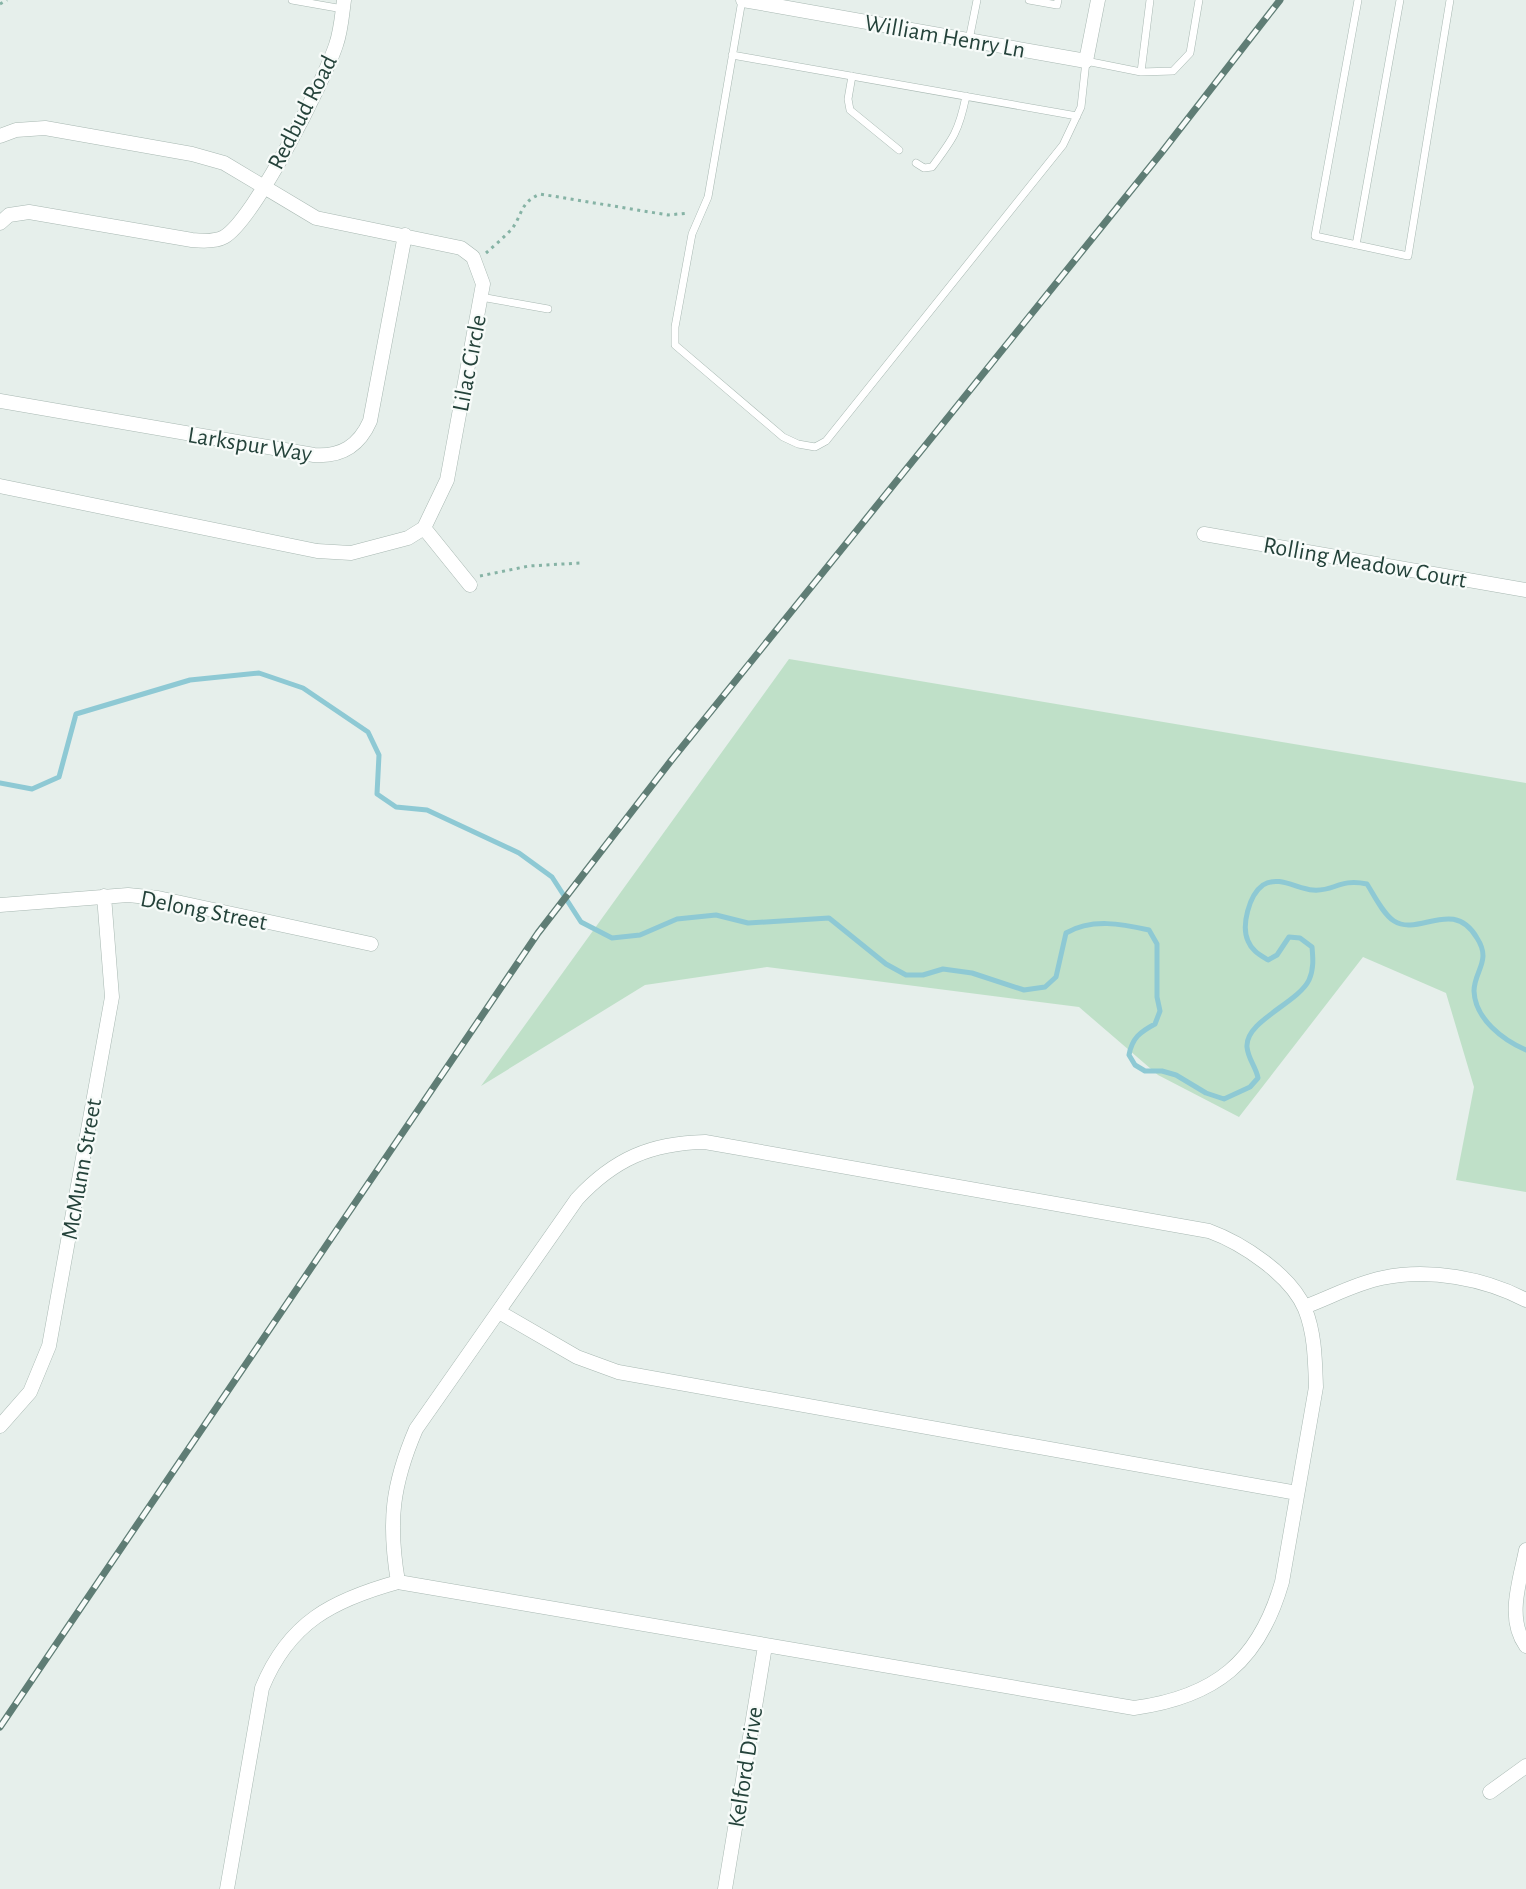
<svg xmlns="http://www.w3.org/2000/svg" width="1526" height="1889" font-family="'Alegreya Sans',sans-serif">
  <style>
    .green { fill: #bfe0c8 }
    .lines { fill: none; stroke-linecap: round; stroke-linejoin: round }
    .stream { stroke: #8ec9d4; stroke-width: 5 }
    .lane-casing { stroke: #a8b8b2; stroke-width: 8 }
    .street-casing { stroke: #a8b8b2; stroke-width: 15 }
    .path { stroke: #86b3a5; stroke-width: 3; stroke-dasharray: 3 4.5; stroke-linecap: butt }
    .lane { stroke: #fff; stroke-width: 7 }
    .street { stroke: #fff; stroke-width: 14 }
    .rail-casing { stroke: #5f7d75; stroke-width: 7 }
    .rail { stroke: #f7fbf9; stroke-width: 4.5; stroke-dasharray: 14; stroke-linecap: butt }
    .labels { text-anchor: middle; stroke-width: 4.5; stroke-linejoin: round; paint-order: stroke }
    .street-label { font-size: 24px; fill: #24423a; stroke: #f7fbf9 }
  </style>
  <rect width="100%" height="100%" fill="#e6efeb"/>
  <path class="green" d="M 789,659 L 1526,783 L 1526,1192 L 1456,1180 L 1474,1087 L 1446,993 L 1363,957 L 1239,1117 L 1158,1075 L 1079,1007 L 767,967 L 645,985 L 481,1086 Z"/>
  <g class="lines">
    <path class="stream" d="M 0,783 L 32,789 L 59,777 L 76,714 L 190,680 L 259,673 L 303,688 L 368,732 L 379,755 L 377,794 L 396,807 L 427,810 L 519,853 L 552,877 L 581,922 L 612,938 L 640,935 L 677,919 L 716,915 L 748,923 L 829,918 L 886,964 L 906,975 L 923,975 L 943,969 L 972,973 L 1024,990 L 1045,987 L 1056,977 L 1066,933 C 1092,918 1122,924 1149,930 L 1157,944 L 1157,997 L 1160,1011 L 1155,1024 C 1140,1032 1132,1038 1129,1055 L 1135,1065 L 1145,1071 L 1162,1071 L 1176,1075 L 1206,1093 L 1224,1099 L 1250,1087 L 1258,1078 C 1256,1067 1248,1059 1247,1047 C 1245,1021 1298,1003 1309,980 C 1314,969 1313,958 1312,947 L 1300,938 L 1289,937 L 1277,955 L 1268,960 C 1260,955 1252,951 1248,941 C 1241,926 1249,895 1263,885 C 1279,875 1297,889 1313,890 C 1334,892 1339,878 1367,884 C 1374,895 1383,914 1394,921 C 1419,937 1453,897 1477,938 C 1492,961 1474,971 1474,991 C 1475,1019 1503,1040 1526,1050"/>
    <g class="lane-casing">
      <path id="lane" d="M 292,0 L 343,9
        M 742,0 L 708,197 L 692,234 L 675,327 L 675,345 L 783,437 L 798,444 L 815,447 L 826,441 L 1063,145 L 1081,107 L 1086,61 L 1141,72 L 1173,71 L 1190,53 L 1199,0
        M 1029,0 L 1057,5 L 1058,0
        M 1358,0 L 1315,236 L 1408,256 L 1450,0
        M 969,40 L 977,0
        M 732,55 L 1077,116
        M 1141,72 L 1150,0
        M 852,76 L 848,99 L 850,110 L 899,150
        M 916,163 L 924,168 L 932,167 C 953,139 959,131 966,96
        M 1356,245 L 1400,0
        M 481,297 L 548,309"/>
    </g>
    <g class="street-casing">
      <path id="street" d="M 743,0 L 1086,61 L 1098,0
        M 0,136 L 16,130 L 45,128 L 192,154 L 224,163 L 316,218 L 461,248 L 473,257 L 483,284 L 447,480 L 424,528 L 408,538 L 351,553 L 317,551 L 0,486
        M 0,223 L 9,215 L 29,212 L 192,240 C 202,241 215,242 224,237 C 254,220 324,81 336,45 C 341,31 342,15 344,0
        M 0,401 L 314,455 C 341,457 359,446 370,421 L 405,235
        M 424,528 L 470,585
        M 1204,534 L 1526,590
        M 0,905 L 128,895 L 158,898 L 371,944
        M 1304,1307 C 1329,1298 1356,1283 1382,1278 C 1429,1268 1484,1278 1526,1300
        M 499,1312 L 577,1357 L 618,1372 L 1297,1493
        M 0,1426 L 30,1392 L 49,1346 L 112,997 L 104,896
        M 1526,1550 C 1520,1581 1506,1618 1526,1646
        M 1490,1792 L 1526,1766
        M 227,1889 L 262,1688 C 289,1622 333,1600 398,1582 L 1134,1708 C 1215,1697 1259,1662 1282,1582 L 1316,1387 C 1315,1361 1315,1334 1305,1309 C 1291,1275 1242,1243 1209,1231 L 705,1142 C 651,1143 614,1159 577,1199 L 416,1429 C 392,1485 388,1522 398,1582
        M 725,1889 L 765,1646"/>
    </g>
    <path class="path" d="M 0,4 L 7,0
      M 486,253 C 494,246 503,238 511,230 C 523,215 519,203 540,194 L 668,215 L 689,213
      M 480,576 L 529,566 L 580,563"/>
    <use href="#lane" class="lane"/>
    <use href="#street" class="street"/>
    <g class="rail-casing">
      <path id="rail" d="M 0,1727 L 538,933 L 670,762 L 1162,152 L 1280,0"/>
    </g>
    <use href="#rail" class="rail"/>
  </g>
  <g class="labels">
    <g class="street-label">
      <text transform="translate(945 36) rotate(10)" y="8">William Henry Ln</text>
      <text transform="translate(302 112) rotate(-63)" y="8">Redbud Road</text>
      <text transform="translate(469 363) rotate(-79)" y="8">Lilac Circle</text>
      <text transform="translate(250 444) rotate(9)" y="8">Larkspur Way</text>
      <text transform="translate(1365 562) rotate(10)" y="8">Rolling Meadow Court</text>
      <text transform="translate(204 910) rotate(11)" y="8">Delong Street</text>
      <text transform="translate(81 1169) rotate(-80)" y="8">McMunn Street</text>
      <text transform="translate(745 1767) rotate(-81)" y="8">Kelford Drive</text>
    </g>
  </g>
</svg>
